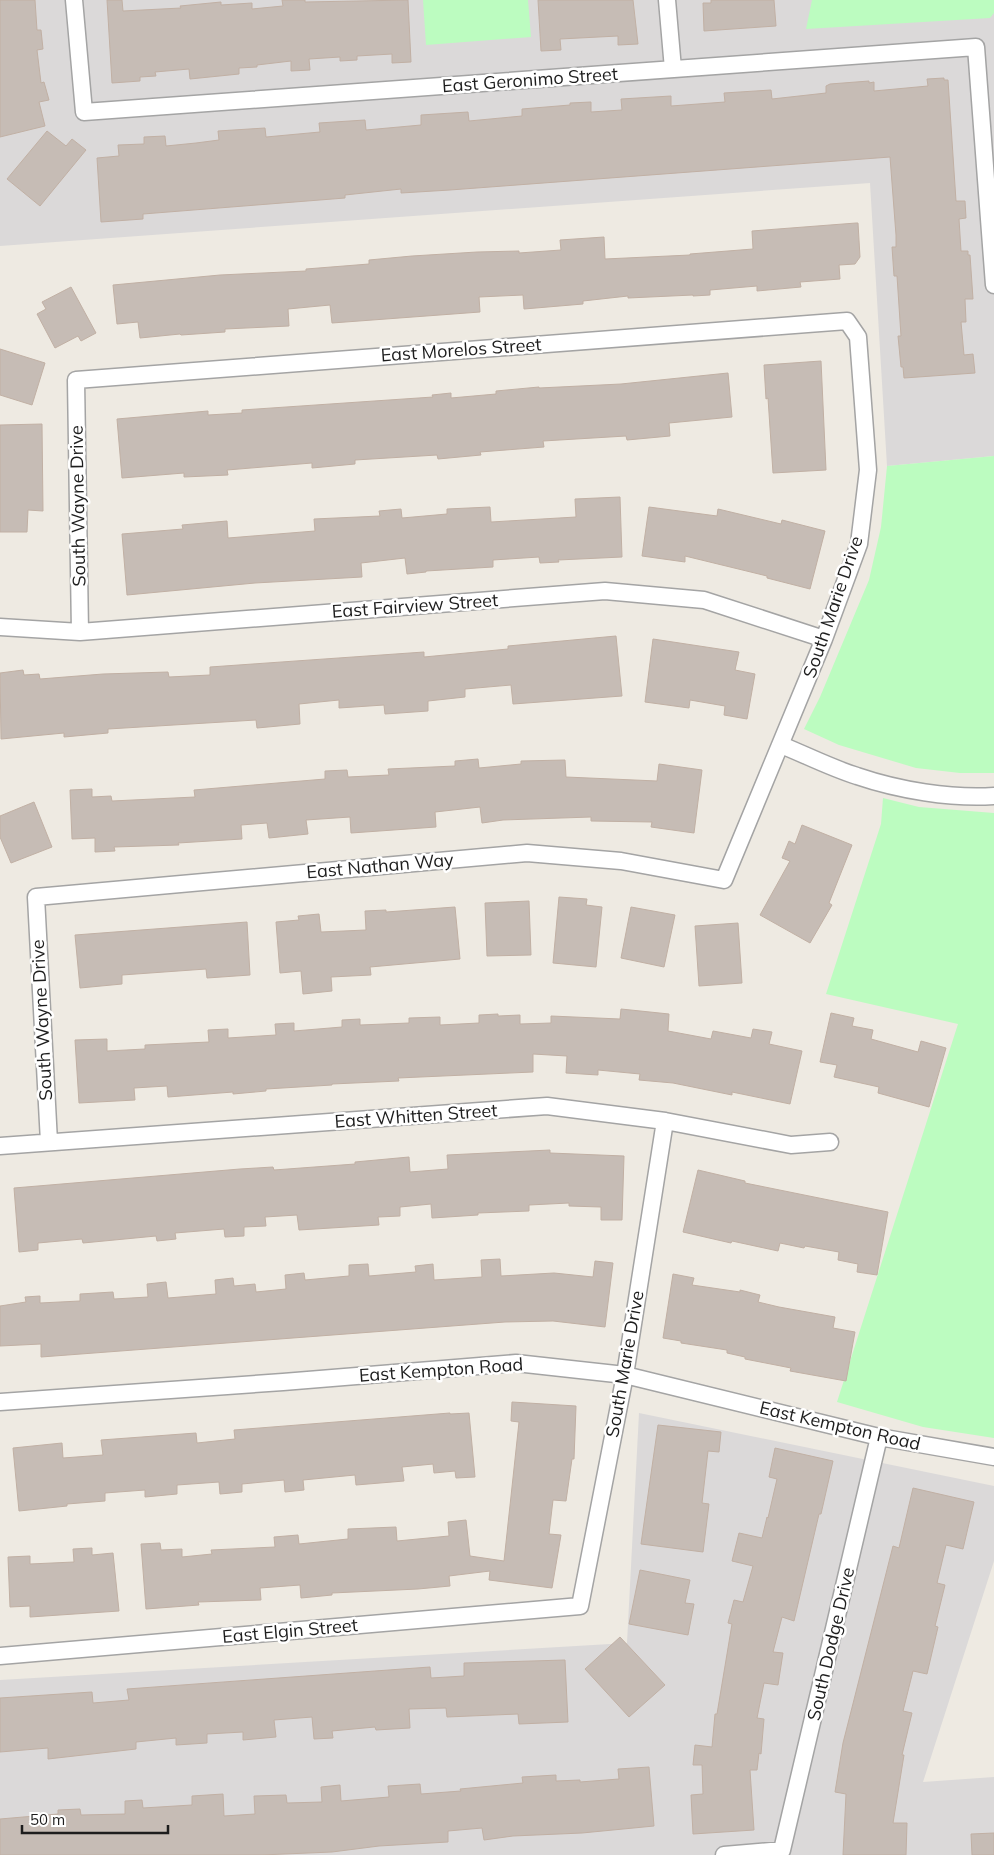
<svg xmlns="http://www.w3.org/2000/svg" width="994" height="1855" font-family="Mulish,sans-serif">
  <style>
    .residential { fill: #dbd9d9 }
    .park { fill: #bcfcc0 }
    .building { fill: #c6bcb5; stroke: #c1b0a4 }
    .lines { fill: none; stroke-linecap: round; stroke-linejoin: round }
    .minor-casing { stroke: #a4a4a4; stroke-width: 19 }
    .minor { stroke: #fff; stroke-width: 16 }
    .labels { text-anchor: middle; stroke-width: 5; stroke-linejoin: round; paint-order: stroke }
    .street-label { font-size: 18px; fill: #1d1d1d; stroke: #fff }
  </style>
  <rect width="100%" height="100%" fill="#eeeae2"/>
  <path class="residential" d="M 0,0 L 994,0 L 994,456 L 887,466 L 870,183 L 0,246 Z
    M 639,1413 L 994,1486 L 994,1561 L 923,1782 L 994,1777 L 994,1855 L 0,1855 L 0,1680 L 627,1643 Z"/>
  <path class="park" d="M 423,0 L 528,0 L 531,37 L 426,45 Z
    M 812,0 L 994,0 L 994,13 L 990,18 L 806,29 Z
    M 994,456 L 994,773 L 960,773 L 916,768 L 839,745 L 804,729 L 820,697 L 869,580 L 881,527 L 887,466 Z
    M 883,798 L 919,807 L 994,813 L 994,1438 L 923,1427 L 837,1402 L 958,1024 L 826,994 L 881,824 Z"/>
  <path class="building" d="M 0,0 L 35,0 L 37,30 L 41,30 L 43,49 L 37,50 L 41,83 L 44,82 L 49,100 L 39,102 L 45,126 L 0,137 Z
    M 107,0 L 122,0 L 123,11 L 181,8 L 180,6 L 221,2 L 221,5 L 252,3 L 252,9 L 283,6 L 282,0 L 305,0 L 305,2 L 408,0 L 411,62 L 392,63 L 392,54 L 357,56 L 357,60 L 340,61 L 340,57 L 309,59 L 310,70 L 291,71 L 291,61 L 257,65 L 257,67 L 239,68 L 239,74 L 190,79 L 189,69 L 155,72 L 156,76 L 140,77 L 140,81 L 112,83 Z
    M 538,0 L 633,0 L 638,44 L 618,45 L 618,36 L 560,39 L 561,50 L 541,51 Z
    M 711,0 L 774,0 L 776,26 L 704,31 L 703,3 L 711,3 Z
    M 944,78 L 944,80 L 948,80 L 956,201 L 965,201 L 966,218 L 959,219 L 961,251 L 968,251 L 968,255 L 970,255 L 973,299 L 965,299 L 966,322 L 961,322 L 964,355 L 973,354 L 975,373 L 904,378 L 903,367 L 901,367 L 898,336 L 901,336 L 897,276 L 894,276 L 892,247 L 896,247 L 896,235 L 890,157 L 450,190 L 401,193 L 401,189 L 345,195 L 345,198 L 143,214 L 143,219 L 101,222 L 97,158 L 119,156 L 118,145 L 144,144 L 144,137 L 165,136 L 166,146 L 196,143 L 219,140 L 218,131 L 265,128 L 266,137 L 320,132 L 319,123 L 365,120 L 366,130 L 421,125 L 421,115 L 468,112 L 469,121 L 522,116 L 522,109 L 570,105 L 570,103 L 591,102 L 591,112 L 622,110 L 621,99 L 671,96 L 671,106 L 725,102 L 724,93 L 771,90 L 772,99 L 826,93 L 826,86 L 830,84 L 869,81 L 869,83 L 874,82 L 874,91 L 928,86 L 927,79 Z
    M 47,131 L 66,146 L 72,139 L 86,150 L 40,206 L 7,179 Z
    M 856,223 L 858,223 L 860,257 L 855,264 L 839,265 L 840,279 L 800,282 L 801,287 L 757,291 L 757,286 L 710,290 L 710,295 L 693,296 L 693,295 L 628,298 L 628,296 L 583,301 L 583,304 L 524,309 L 523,295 L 479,297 L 480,312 L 332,323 L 330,305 L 288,309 L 289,326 L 225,329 L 225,332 L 181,335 L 180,334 L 140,338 L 138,322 L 117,324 L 113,285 L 220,275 L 306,271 L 306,269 L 369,264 L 369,260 L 412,256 L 477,252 L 519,251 L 519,253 L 561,250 L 560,240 L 604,237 L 605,259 L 690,255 L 690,254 L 753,249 L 752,231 Z
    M 71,287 L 96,333 L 81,341 L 78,336 L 55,348 L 37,314 L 46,309 L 42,302 Z
    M 0,349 L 45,363 L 32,405 L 0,395 Z
    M 821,361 L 826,470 L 773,473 L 768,398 L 766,399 L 764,365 Z
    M 728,373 L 732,417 L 669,423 L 670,436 L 627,440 L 626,436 L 543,441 L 544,447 L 480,452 L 481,455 L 438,459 L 437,455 L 355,460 L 355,464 L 312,468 L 312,463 L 227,470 L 228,475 L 184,477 L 184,473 L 122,478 L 117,419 L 208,411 L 208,415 L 242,413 L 242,410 L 433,397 L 432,395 L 451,393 L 451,398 L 496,394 L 496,391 L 539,387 L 539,388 L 621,384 Z
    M 42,424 L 43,511 L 28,510 L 27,532 L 0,532 L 0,425 Z
    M 620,497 L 622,557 L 558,560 L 559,562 L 540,563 L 539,557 L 493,560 L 493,567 L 426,571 L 426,572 L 407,574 L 405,558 L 361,563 L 362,577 L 255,583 L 127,595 L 122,534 L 183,529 L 182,525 L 227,521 L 228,538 L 315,531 L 314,519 L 380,516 L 379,511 L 401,509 L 402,518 L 447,514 L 447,509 L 490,507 L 491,522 L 576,517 L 575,499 Z
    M 649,507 L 717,516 L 718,509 L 781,524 L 782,520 L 825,531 L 810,589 L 767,578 L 767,576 L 685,556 L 685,562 L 642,556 Z
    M 616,636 L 622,696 L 513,704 L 511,685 L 465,689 L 465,697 L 428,701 L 428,711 L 385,714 L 384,705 L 339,708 L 339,700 L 299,704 L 300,724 L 257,728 L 256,720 L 108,729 L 108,733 L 64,737 L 64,733 L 1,739 L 0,673 L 23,670 L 24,675 L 39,674 L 40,679 L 103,674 L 168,672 L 169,677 L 210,675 L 210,667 L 424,652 L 424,657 L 508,649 L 508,646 Z
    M 653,639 L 739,652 L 735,670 L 755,674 L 747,719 L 724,715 L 725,706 L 690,700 L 689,708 L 645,702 Z
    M 478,759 L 479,768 L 521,764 L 521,761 L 565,760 L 566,777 L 657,781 L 659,764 L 702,770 L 694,833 L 651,827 L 652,822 L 591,821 L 591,817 L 503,820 L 482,823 L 480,807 L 435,812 L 436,827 L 351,833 L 350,817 L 306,820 L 308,834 L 269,838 L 267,823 L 241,825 L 242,839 L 178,843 L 179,845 L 114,847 L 115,851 L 95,852 L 95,838 L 72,839 L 70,790 L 92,789 L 92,797 L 111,796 L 112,801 L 195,797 L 194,790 L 325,779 L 325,771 L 347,770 L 348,777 L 389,775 L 388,769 L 455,766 L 455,761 Z
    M 34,802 L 52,847 L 11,863 L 0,837 L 0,816 Z
    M 802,825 L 852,845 L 829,903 L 832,905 L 810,943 L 760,915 L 790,861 L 782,858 L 789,841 L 795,844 Z
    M 559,897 L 587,899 L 586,905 L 602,907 L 596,967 L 553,963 Z
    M 529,901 L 531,955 L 487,956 L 485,903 Z
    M 455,907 L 460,959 L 370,967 L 371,975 L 331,977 L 332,991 L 303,994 L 301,971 L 280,973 L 276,922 L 299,920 L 298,916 L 319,914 L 321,932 L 366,930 L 365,911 L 386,910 L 386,912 Z
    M 631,907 L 675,915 L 664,967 L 621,958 Z
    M 247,922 L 250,975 L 207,978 L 206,969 L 122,975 L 122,984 L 80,988 L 75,935 Z
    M 738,923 L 742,983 L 699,986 L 695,926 Z
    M 621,1009 L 669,1014 L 668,1031 L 711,1039 L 713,1031 L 751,1038 L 753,1029 L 772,1032 L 769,1044 L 802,1051 L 790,1104 L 732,1092 L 732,1095 L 673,1083 L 639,1080 L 640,1074 L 598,1070 L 598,1075 L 566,1073 L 567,1056 L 533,1054 L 533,1072 L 398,1078 L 399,1081 L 332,1084 L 332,1085 L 266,1089 L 266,1091 L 233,1094 L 233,1092 L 168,1097 L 167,1086 L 134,1088 L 135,1100 L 79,1103 L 75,1040 L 107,1039 L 107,1051 L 145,1049 L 145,1045 L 209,1042 L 208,1030 L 228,1029 L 228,1038 L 276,1035 L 275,1024 L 294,1023 L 294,1031 L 342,1027 L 342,1020 L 360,1019 L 360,1025 L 409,1023 L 409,1018 L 440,1017 L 440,1025 L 479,1023 L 479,1015 L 498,1014 L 498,1016 L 520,1015 L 520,1024 L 551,1023 L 551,1016 L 620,1019 Z
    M 831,1013 L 854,1018 L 852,1026 L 873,1030 L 871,1039 L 918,1052 L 921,1041 L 946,1048 L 929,1107 L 878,1093 L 879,1087 L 834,1077 L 837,1065 L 820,1062 Z
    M 550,1150 L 550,1153 L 624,1156 L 622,1220 L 601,1220 L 601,1207 L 569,1206 L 569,1203 L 529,1205 L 529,1211 L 478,1213 L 478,1215 L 432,1218 L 431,1204 L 400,1207 L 400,1216 L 378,1217 L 379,1225 L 299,1230 L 297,1215 L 265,1217 L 266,1226 L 244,1227 L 244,1236 L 225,1237 L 224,1229 L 175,1233 L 176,1239 L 157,1241 L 156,1236 L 83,1243 L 82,1239 L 38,1243 L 38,1250 L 19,1252 L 14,1188 L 240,1169 L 273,1167 L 274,1170 L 355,1164 L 355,1162 L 409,1157 L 410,1172 L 448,1169 L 447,1155 Z
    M 698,1170 L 745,1181 L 745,1183 L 888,1212 L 877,1275 L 857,1272 L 858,1264 L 838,1260 L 839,1252 L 805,1246 L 804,1248 L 780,1243 L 778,1251 L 732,1241 L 731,1243 L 683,1232 Z
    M 500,1259 L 501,1276 L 554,1273 L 593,1277 L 595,1261 L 613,1263 L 605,1327 L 553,1321 L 505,1322 L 41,1357 L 41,1344 L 0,1346 L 0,1306 L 26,1302 L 25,1297 L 40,1296 L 40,1303 L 80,1301 L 80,1294 L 113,1292 L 114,1299 L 148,1297 L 147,1284 L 166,1282 L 168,1298 L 216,1294 L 215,1280 L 233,1278 L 234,1286 L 255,1284 L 256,1292 L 286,1289 L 285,1275 L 304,1273 L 305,1280 L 349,1276 L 349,1265 L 368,1264 L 369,1276 L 416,1272 L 415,1266 L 433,1264 L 434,1280 L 482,1277 L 481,1260 Z
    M 673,1274 L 694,1278 L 692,1285 L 740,1292 L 740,1290 L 760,1295 L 758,1302 L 779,1307 L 835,1317 L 833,1328 L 855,1332 L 846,1381 L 790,1371 L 791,1368 L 745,1359 L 745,1357 L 727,1353 L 727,1350 L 681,1343 L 681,1341 L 663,1338 Z
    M 512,1402 L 576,1406 L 574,1459 L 572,1459 L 566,1501 L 553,1500 L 549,1534 L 561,1535 L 552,1588 L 489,1580 L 490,1571 L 449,1576 L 450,1586 L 418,1589 L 332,1593 L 332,1595 L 301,1598 L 300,1585 L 260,1588 L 261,1600 L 198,1602 L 199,1605 L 146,1609 L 141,1544 L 160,1543 L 161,1550 L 182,1549 L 182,1557 L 212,1554 L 211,1550 L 275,1547 L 274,1537 L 298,1535 L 299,1544 L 348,1539 L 348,1529 L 396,1527 L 397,1541 L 449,1536 L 448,1522 L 466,1520 L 470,1556 L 504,1561 L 519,1422 L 511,1421 Z
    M 450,1413 L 450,1414 L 469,1413 L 475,1477 L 456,1478 L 455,1471 L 434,1473 L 433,1464 L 402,1467 L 404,1481 L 356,1485 L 355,1475 L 303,1480 L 304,1490 L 285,1492 L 284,1480 L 242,1484 L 242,1492 L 220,1494 L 219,1482 L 177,1485 L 177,1494 L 145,1497 L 145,1490 L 105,1493 L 105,1501 L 67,1504 L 67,1506 L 19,1511 L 13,1448 L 62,1443 L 63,1458 L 103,1455 L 101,1440 L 196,1433 L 197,1443 L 235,1439 L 234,1430 Z
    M 658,1425 L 721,1432 L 719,1452 L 708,1451 L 702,1503 L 709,1504 L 703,1552 L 641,1544 Z
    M 775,1448 L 833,1461 L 821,1514 L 819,1514 L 794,1621 L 782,1617 L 773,1652 L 783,1653 L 778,1685 L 764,1683 L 757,1718 L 764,1719 L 761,1754 L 759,1753 L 757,1770 L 750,1770 L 754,1830 L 693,1834 L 691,1795 L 703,1794 L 702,1765 L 693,1765 L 695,1745 L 712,1747 L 715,1714 L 717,1714 L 732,1624 L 728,1623 L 734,1600 L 743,1602 L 753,1566 L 732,1561 L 739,1533 L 762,1538 L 767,1517 L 768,1518 L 777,1479 L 769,1477 Z
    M 913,1488 L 974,1502 L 963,1549 L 946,1545 L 937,1583 L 945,1585 L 935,1626 L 938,1627 L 927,1674 L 913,1671 L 903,1711 L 912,1713 L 902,1755 L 904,1755 L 893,1823 L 907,1823 L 906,1855 L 843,1855 L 846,1794 L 835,1792 L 843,1743 L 893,1546 L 899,1548 Z
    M 92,1548 L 92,1555 L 113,1553 L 119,1611 L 30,1617 L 30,1606 L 10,1607 L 8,1557 L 30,1556 L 30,1564 L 74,1562 L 73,1549 Z
    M 640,1570 L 690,1580 L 685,1603 L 694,1604 L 688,1635 L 629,1624 Z
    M 620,1637 L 665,1685 L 629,1717 L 585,1669 Z
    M 565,1660 L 568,1722 L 519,1724 L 518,1714 L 447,1717 L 446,1708 L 409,1709 L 410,1728 L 376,1730 L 375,1727 L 332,1731 L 333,1738 L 314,1739 L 312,1717 L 274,1720 L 276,1737 L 243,1740 L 243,1732 L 207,1734 L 207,1743 L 176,1745 L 176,1738 L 136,1742 L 136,1749 L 48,1759 L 48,1748 L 0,1752 L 0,1698 L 92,1692 L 93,1703 L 129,1700 L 127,1689 L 430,1667 L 431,1678 L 464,1676 L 464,1663 Z
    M 649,1767 L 654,1826 L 582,1833 L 513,1836 L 484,1840 L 482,1828 L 448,1831 L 448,1842 L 379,1846 L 332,1852 L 261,1855 L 0,1855 L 0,1819 L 58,1814 L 58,1810 L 80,1809 L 81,1815 L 125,1814 L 125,1801 L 142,1800 L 143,1808 L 192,1805 L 192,1796 L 223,1794 L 224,1816 L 255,1814 L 254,1796 L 286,1795 L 287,1803 L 322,1802 L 321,1787 L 340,1785 L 341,1801 L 389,1797 L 388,1786 L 420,1784 L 421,1794 L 461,1791 L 460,1789 L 523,1783 L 522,1777 L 556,1775 L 556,1781 L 580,1780 L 580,1782 L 619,1779 L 618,1769 Z
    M 994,1833 L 994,1855 L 972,1855 L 971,1834 Z"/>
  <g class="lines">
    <g class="minor-casing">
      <path id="minor" d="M 74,0 L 84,112 L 976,47 L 994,285
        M 667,0 L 673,69
        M 0,627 L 80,632 L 605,591 L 704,600 L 824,639
        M 781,745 C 806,755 831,768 857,776 C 898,790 951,799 994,796
        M 49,1142 L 36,897 L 527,853 L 621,861 L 724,880 L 824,639 L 859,544 L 868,470 L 858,337 L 847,321 L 76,380 L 80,632
        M 0,1146 L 547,1106 L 665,1121 L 791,1145 L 830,1142
        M 0,1402 L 283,1382 L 516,1363 L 625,1375 L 879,1437 L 994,1457
        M 0,1656 L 580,1606 L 625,1375 L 665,1121
        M 724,1855 L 782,1850 L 879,1437"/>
    </g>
    <use href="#minor" class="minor"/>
  </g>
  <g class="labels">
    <g class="street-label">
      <text transform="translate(530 80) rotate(-4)" y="6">East Geronimo Street</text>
      <text transform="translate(461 350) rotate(-4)" y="6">East Morelos Street</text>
      <text transform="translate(78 506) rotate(-91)" y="6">South Wayne Drive</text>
      <text transform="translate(415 606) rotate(-4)" y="6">East Fairview Street</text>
      <text transform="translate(833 607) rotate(-71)" y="6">South Marie Drive</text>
      <text transform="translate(380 866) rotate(-5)" y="6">East Nathan Way</text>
      <text transform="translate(42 1020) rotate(-93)" y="6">South Wayne Drive</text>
      <text transform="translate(416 1116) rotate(-4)" y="6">East Whitten Street</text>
      <text transform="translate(625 1364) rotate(-80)" y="6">South Marie Drive</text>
      <text transform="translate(441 1370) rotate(-4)" y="6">East Kempton Road</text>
      <text transform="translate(840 1426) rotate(13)" y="6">East Kempton Road</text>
      <text transform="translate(290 1631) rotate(-5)" y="6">East Elgin Street</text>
      <text transform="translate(831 1644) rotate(-77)" y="6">South Dodge Drive</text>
    </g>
  </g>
  <path d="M22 1825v8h146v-8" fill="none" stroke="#1d1d1d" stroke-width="2.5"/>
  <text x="30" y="1825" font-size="15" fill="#1d1d1d" stroke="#ffffff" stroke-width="4" paint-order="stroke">50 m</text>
</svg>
